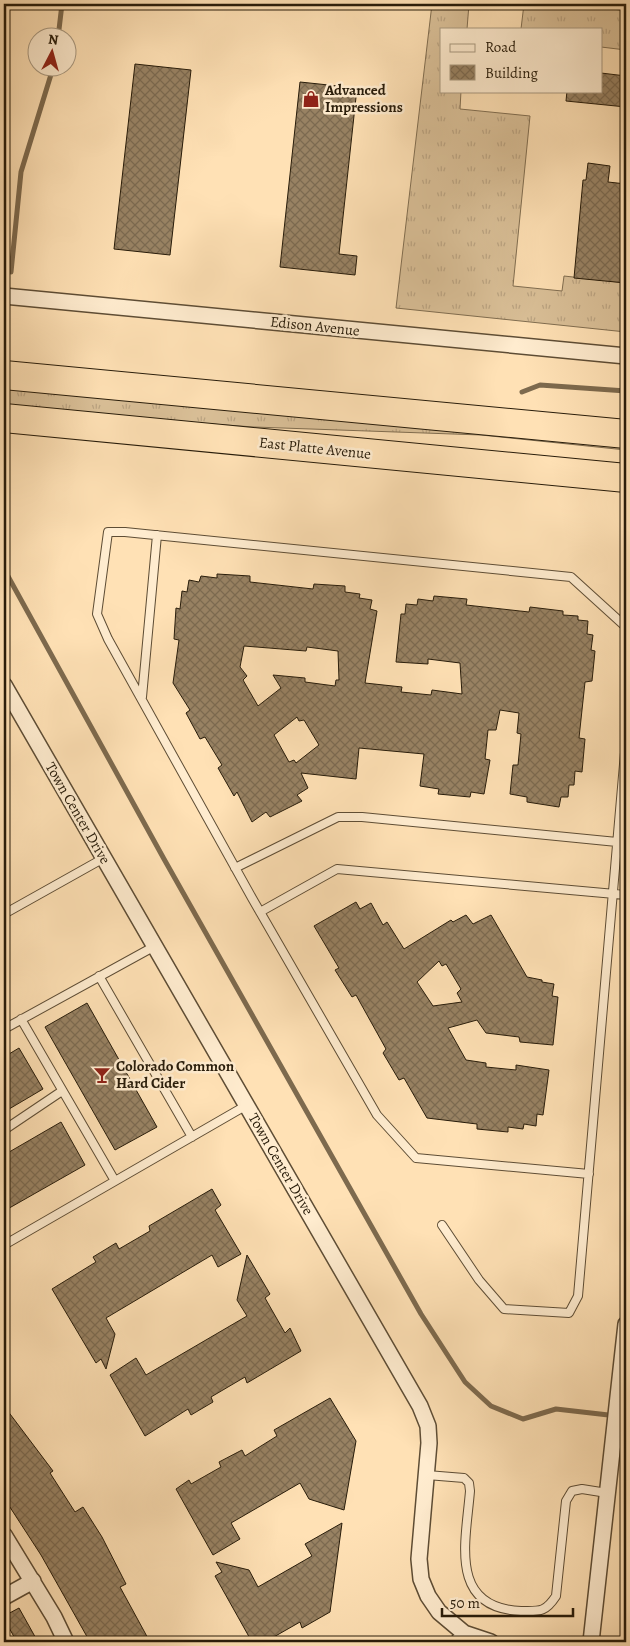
<svg xmlns="http://www.w3.org/2000/svg" width="630" height="1646" font-family="Alegreya,serif">
  <style>
    .grass { fill: url(#grass-tufts); stroke: #816e51 }
    .lines { fill: none; stroke-linecap: round; stroke-linejoin: round }
    .stream { stroke: #7d6a4e; stroke-width: 5 }
    .building { fill: url(#building-cross-hatch); stroke: #281c0a; fill-rule: evenodd }
    .lane-casing { stroke: #5e4d35; stroke-width: 10 }
    .street-casing { stroke: #5e4d35; stroke-width: 18 }
    .highway-casing { stroke: #281c0a; stroke-width: 30 }
    .lane { stroke: #ffeccf; stroke-width: 8 }
    .street { stroke: #ffeccf; stroke-width: 15 }
    .highway { stroke: #ffe1b5; stroke-width: 28 }
    .labels { text-anchor: middle; stroke-width: 5; stroke-linejoin: round; paint-order: stroke }
    .poi-label { font-size: 15px; font-weight: bold; fill: #281c0a; stroke: #ffeccf; text-anchor: start }
    .street-label { font-size: 15px; fill: #281c0a; stroke: #ffeccf }
  </style>
  <defs>
    <pattern id="grass-tufts" width="24" height="20" patternUnits="userSpaceOnUse" patternTransform="scale(1.25)"><rect width="24" height="20" fill="#dac098"/><path d="M3 7l-1-3M5 7V3M7 7l1-3M15 17l-1-3M17 17v-4M19 17l1-3" fill="none" stroke="#bba482"/></pattern>
    <pattern id="building-cross-hatch" width="8" height="8" patternUnits="userSpaceOnUse" patternTransform="scale(1.25)"><rect width="8" height="8" fill="#988263"/><path d="M0 0l8 8M0 8l8-8" fill="none" stroke="#7c6a50"/></pattern>
  </defs>
  <rect width="100%" height="100%" fill="#ffe1b5"/>
  <filter id="stains"><feTurbulence type="fractalNoise" baseFrequency=".004" numOctaves="4"/><feColorMatrix values="0 0 0 0 .2 0 0 0 0 .09 0 0 0 0 .02 0 0 0 .5 -.17"/></filter>
  <radialGradient id="worn" r=".72"><stop offset=".6" stop-color="#630" stop-opacity="0"/><stop offset="1" stop-color="#630" stop-opacity=".3"/></radialGradient>
  <path class="grass" d="M 432,4 L 469,4 L 467,29 L 441,29 L 441,91 L 461,91 L 460,109 L 530,116 L 513,286 L 562,291 L 564,276 L 626,283 L 626,332 L 396,308 Z
    M 524,4 L 580,4 L 626,11 L 626,50 L 601,47 L 601,29 L 521,29 Z
    M 4,382 L 626,444 L 626,450 L 481,435 L 254,427 L 127,418 L 4,406 Z"/>
  <g class="lines">
    <path class="stream" d="M 58,38 L 62,4
      M 11,272 L 21,172 L 53,68
      M 522,392 L 540,385 L 626,391
      M 4,569 L 164,859 L 421,1314 L 465,1382 L 491,1406 L 523,1419 L 556,1409 L 626,1417"/>
  </g>
  <path class="building" d="M 135,64 L 191,70 L 170,255 L 114,249 Z
    M 601,73 L 626,76 L 626,107 L 566,101 L 567,91 L 601,91 Z
    M 300,82 L 357,88 L 339,254 L 357,256 L 355,275 L 280,267 Z
    M 588,163 L 610,166 L 608,182 L 626,184 L 626,283 L 574,278 L 583,180 L 586,180 Z
    M 217,574 L 250,576 L 250,582 L 313,589 L 314,584 L 345,586 L 345,592 L 360,594 L 359,598 L 372,600 L 370,609 L 377,611 L 365,683 L 402,687 L 401,692 L 431,695 L 432,690 L 462,694 L 460,663 L 428,659 L 428,664 L 396,662 L 401,614 L 405,614 L 406,604 L 417,605 L 418,599 L 433,601 L 434,596 L 467,599 L 466,605 L 529,612 L 530,607 L 563,611 L 563,615 L 578,616 L 578,620 L 588,621 L 587,634 L 593,635 L 591,650 L 595,651 L 592,681 L 585,682 L 579,738 L 585,739 L 582,772 L 575,771 L 574,785 L 569,785 L 568,797 L 561,797 L 559,807 L 527,802 L 527,797 L 510,794 L 513,765 L 518,765 L 521,734 L 517,733 L 519,713 L 500,710 L 496,730 L 488,730 L 485,759 L 490,760 L 484,794 L 471,792 L 470,797 L 438,794 L 439,789 L 420,786 L 424,754 L 359,748 L 356,779 L 301,773 L 308,788 L 297,795 L 302,801 L 270,817 L 266,812 L 252,822 L 237,792 L 234,796 L 218,768 L 222,765 L 205,737 L 200,739 L 186,713 L 190,710 L 173,683 L 179,640 L 174,639 L 176,608 L 180,609 L 182,591 L 187,592 L 189,580 L 199,582 L 201,576 L 217,578 ZM 244,646 L 306,651 L 307,647 L 338,651 L 339,680 L 336,680 L 335,686 L 305,682 L 305,678 L 273,675 L 281,688 L 258,706 L 243,680 L 247,676 L 240,667 ZM 297,717 L 299,721 L 304,720 L 319,745 L 296,763 L 294,760 L 289,762 L 274,735 Z
    M 356,902 L 360,909 L 371,903 L 383,925 L 387,922 L 404,949 L 451,920 L 453,922 L 466,915 L 473,924 L 491,915 L 527,977 L 542,980 L 542,982 L 554,984 L 552,996 L 558,997 L 553,1045 L 520,1042 L 519,1037 L 486,1033 L 477,1020 L 448,1028 L 466,1060 L 486,1063 L 486,1067 L 516,1070 L 516,1065 L 549,1070 L 543,1115 L 537,1114 L 536,1126 L 524,1124 L 523,1129 L 508,1127 L 508,1132 L 477,1129 L 477,1124 L 427,1118 L 404,1078 L 399,1080 L 383,1053 L 386,1049 L 356,995 L 352,997 L 335,970 L 339,968 L 314,926 ZM 439,961 L 442,966 L 446,964 L 461,989 L 457,993 L 462,1002 L 433,1006 L 417,982 Z
    M 87,1003 L 157,1127 L 115,1150 L 45,1027 Z
    M 19,1048 L 43,1089 L 4,1112 L 4,1057 Z
    M 61,1122 L 85,1165 L 4,1211 L 4,1155 Z
    M 212,1189 L 221,1205 L 215,1210 L 241,1254 L 218,1267 L 212,1255 L 106,1318 L 115,1334 L 106,1369 L 101,1359 L 96,1363 L 52,1289 L 96,1262 L 93,1257 L 116,1243 L 119,1249 L 150,1231 L 149,1226 Z
    M 247,1255 L 270,1294 L 265,1298 L 285,1333 L 290,1328 L 301,1351 L 247,1383 L 245,1377 L 211,1397 L 213,1402 L 191,1415 L 188,1409 L 145,1436 L 110,1375 L 136,1358 L 146,1375 L 247,1316 L 237,1300 Z
    M 330,1398 L 356,1441 L 344,1510 L 309,1499 L 300,1483 L 231,1523 L 240,1539 L 213,1555 L 176,1489 L 189,1480 L 191,1484 L 221,1467 L 219,1462 L 242,1450 L 245,1456 L 277,1436 L 274,1430 Z
    M 4,1406 L 53,1471 L 50,1473 L 75,1512 L 83,1507 L 102,1537 L 126,1584 L 120,1587 L 150,1642 L 90,1642 L 41,1555 L 4,1498 Z
    M 342,1523 L 330,1612 L 302,1628 L 300,1622 L 265,1642 L 252,1642 L 215,1576 L 222,1572 L 216,1562 L 249,1570 L 258,1587 L 312,1556 L 305,1544 Z
    M 19,1608 L 38,1642 L 17,1642 L 4,1619 L 4,1616 Z"/>
  <g class="lines">
    <g class="lane-casing">
      <path id="lane" d="M 142,697 L 157,535
        M 235,868 L 338,817 L 362,817 L 617,842
        M 260,912 L 337,869 L 626,895
        M 4,914 L 104,858
        M 99,976 L 192,1137
        M 21,1019 L 115,1181
        M 4,1029 L 155,946
        M 4,1130 L 62,1091
        M 589,1174 L 416,1158 L 377,1115 L 252,898 L 108,639 L 97,614 L 108,532 L 125,532 L 571,577 L 626,627
        M 442,1225 L 479,1280 L 504,1309 L 569,1313 L 578,1296 L 626,741
        M 4,1245 L 247,1105
        M 427,1475 L 464,1478 L 469,1483 L 470,1491 C 466,1541 448,1608 521,1611 C 539,1611 545,1613 556,1596 L 566,1501 L 572,1491 L 582,1489 L 607,1493
        M 451,1642 L 464,1633"/>
    </g>
    <g class="street-casing">
      <path id="street" d="M 4,296 L 626,356
        M 4,685 L 420,1406 L 428,1426 L 429,1443 L 419,1559 L 421,1579 L 428,1596 L 439,1612 L 464,1633 L 491,1642
        M 4,1535 L 54,1617 L 66,1642
        M 4,1597 L 33,1581
        M 591,1642 L 626,1324"/>
    </g>
    <g class="highway-casing">
      <path id="highway" d="M 4,375 L 626,434
        M 4,418 L 626,478"/>
    </g>
    <use href="#lane" class="lane"/>
    <use href="#street" class="street"/>
    <use href="#highway" class="highway"/>
  </g>
  <defs>
    <g id="shop-bare" transform="scale(1.35)"><path d="M-5-2.5h2.3a2.7 3.5 0 0 1 5.4 0H5L5.5 6h-11ZM-1.5-2.5h3a1.5 2.3 0 0 0-3 0Z" fill="#8f2418" stroke="#ffeccf" stroke-width="2.5" paint-order="stroke"/></g>
    <g id="bar-bare" transform="scale(1.35)"><path d="M-6-5H6L.8 .8V4.5H3.5V6h-7V4.5H-.8V.8Z" fill="#8f2418" stroke="#ffeccf" stroke-width="2.5" paint-order="stroke"/></g>
  </defs>
  <g fill-rule="evenodd">
    <use href="#shop-bare" x="311" y="99"/>
    <use href="#bar-bare" x="102" y="1075"/>
  </g>
  <g class="labels">
    <g class="poi-label">
      <text x="325" y="95">Advanced<tspan x="325" dy="17">Impressions</tspan></text>
      <text x="116" y="1071">Colorado Common<tspan x="116" dy="17">Hard Cider</tspan></text>
    </g>
    <g class="street-label">
      <text transform="translate(315 326) rotate(6)" y="5">Edison Avenue</text>
      <text transform="translate(315 448) rotate(6)" y="5">East Platte Avenue</text>
      <text transform="translate(78 813) rotate(60)" y="5">Town Center Drive</text>
      <text transform="translate(281 1164) rotate(60)" y="5">Town Center Drive</text>
    </g>
  </g>
  <rect width="630" height="1646" fill="none" stroke="#ffe1b5" stroke-width="20"/>
  <rect x="5" y="5" width="620" height="1636" fill="none" stroke="#281c0a" stroke-width="2.5"/>
  <rect x="10" y="10" width="610" height="1626" fill="none" stroke="#281c0a"/>
  <rect x="440" y="28" width="162" height="65" fill="#ffeccf" stroke="#a99980"/>
  <rect x="450" y="44" width="25" height="8" fill="#ffeccf" stroke="#a99980"/>
  <text x="485" y="52" font-size="15" fill="#281c0a">Road</text>
  <rect x="450" y="65" width="25" height="15" fill="url(#building-cross-hatch)" stroke="#a99980"/>
  <text x="485" y="78" font-size="15" fill="#281c0a">Building</text>
  <g transform="translate(52 52) rotate(6)"><circle r="24" fill="#ffeccf" stroke="#a99980"/>
  <path d="M0-4L9 19L0 12L-9 19Z" fill="#8f2418"/>
  <text y="-8" font-size="14" font-weight="bold" text-anchor="middle" fill="#281c0a">N</text>
  </g>
  <path d="M442 1608v8h131v-8" fill="none" stroke="#281c0a" stroke-width="2.5"/>
  <text x="450" y="1608" font-size="15" fill="#281c0a" stroke="#ffeccf" stroke-width="4" paint-order="stroke">50 m</text>
  <rect width="100%" height="100%" filter="url(#stains)"/>
  <rect width="100%" height="100%" fill="url(#worn)"/>
</svg>
